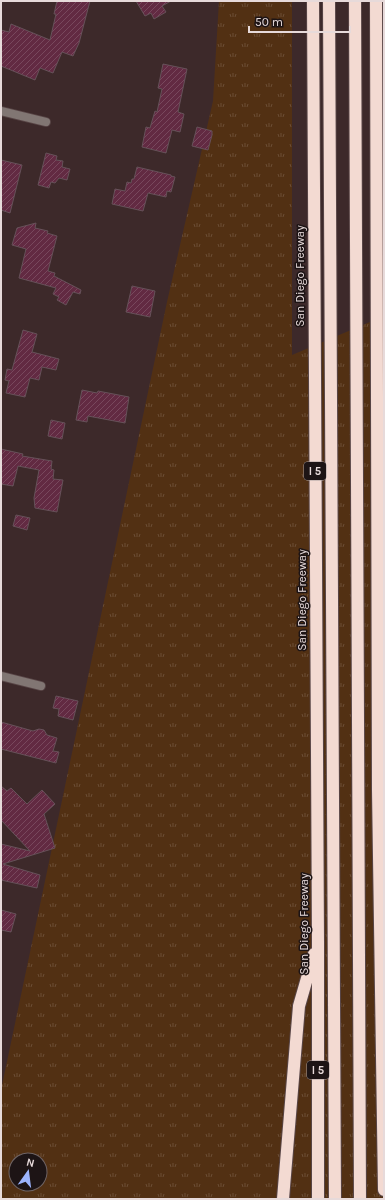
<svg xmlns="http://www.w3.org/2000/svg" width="385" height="1200" font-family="Karla,sans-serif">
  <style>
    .grass { fill: url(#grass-tufts); fill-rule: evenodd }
    .building { fill: url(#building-hatch); stroke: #665159 }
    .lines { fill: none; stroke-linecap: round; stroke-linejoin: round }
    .minor-casing { stroke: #584546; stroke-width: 10 }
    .motorway-casing { stroke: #584546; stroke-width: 14 }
    .minor { stroke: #817673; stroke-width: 8 }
    .motorway { stroke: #f3dad2; stroke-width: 12 }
    .labels { text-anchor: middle; stroke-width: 3; stroke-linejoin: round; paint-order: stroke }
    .shield { fill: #1d1415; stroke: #aa9f9f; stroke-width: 1 }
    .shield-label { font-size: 11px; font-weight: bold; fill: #e7dada }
    .street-label { font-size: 12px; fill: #e7dada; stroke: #1d1415 }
  </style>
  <defs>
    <pattern id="grass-tufts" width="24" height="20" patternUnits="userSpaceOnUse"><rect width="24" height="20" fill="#523013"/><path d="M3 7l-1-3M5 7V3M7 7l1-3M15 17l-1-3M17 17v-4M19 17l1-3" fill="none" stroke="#6b4d35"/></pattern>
    <pattern id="building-hatch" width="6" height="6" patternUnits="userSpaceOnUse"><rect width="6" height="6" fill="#622a42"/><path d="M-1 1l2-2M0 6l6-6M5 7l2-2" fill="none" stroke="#78485d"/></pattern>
  </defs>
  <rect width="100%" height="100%" fill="#3d292a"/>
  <path class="grass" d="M 219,1 L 292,1 L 292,355 L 384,316 L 384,1199 L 1,1199 L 1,1090 L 167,302 L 213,101 ZM 16,1160 L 40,1160 L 40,1184 L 16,1184 Z"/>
  <path class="building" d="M 57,1 L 90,1 L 79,43 L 73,56 L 62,52 L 53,73 L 40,68 L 35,80 L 1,66 L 1,30 L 9,32 L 11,24 L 50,40 L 56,14 L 54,14 Z
    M 136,1 L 171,1 L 162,6 L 166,12 L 154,19 L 151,13 L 145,16 Z
    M 163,64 L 187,69 L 178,112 L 184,114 L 180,132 L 172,130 L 166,153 L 142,147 L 146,127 L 150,128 L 155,111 L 157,112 L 162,89 L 158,88 Z
    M 197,127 L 212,131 L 212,135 L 208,150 L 192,146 Z
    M 46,153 L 57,156 L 56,160 L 63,161 L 62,167 L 70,169 L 67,180 L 59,178 L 55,183 L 51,182 L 49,188 L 38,185 Z
    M 1,160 L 22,165 L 10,213 L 1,210 Z
    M 137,167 L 171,175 L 171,176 L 175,177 L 171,192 L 167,191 L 166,197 L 148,193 L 143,211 L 112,204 L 115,189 L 125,191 L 127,182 L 131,183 L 132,179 L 134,179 Z
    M 36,223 L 35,228 L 48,231 L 47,233 L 57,236 L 48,271 L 55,273 L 54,276 L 81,290 L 80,294 L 73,292 L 66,305 L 57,300 L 59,297 L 53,294 L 56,288 L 19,278 L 26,249 L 12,245 L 17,228 Z
    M 132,286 L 155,291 L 150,317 L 126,312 Z
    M 23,330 L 37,334 L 32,352 L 59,359 L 56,370 L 42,367 L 39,380 L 30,378 L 25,397 L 6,393 L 9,381 L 5,380 L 7,369 L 12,370 Z
    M 82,390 L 97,393 L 98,391 L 129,397 L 125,423 L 88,416 L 87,422 L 76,420 Z
    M 51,420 L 65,423 L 62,439 L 48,436 Z
    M 1,449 L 23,454 L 22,456 L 52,461 L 51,469 L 54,470 L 53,479 L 63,480 L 57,512 L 35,508 L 34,498 L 39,470 L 18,466 L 13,486 L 1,484 Z
    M 16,515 L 30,518 L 27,530 L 13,526 Z
    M 56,696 L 78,701 L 73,720 L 58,716 L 59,709 L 53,708 Z
    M 1,722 L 33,731 L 39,729 L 44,730 L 47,735 L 57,738 L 53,751 L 59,752 L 56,763 L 1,749 Z
    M 1,786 L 7,791 L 11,788 L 27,804 L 42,790 L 55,804 L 44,814 L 55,848 L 3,864 L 40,875 L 37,888 L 1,880 L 1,844 L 30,851 L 1,820 Z
    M 1,910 L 16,914 L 11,932 L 1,930 Z"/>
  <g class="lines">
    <g class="minor-casing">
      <path id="minor" d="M 1,111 L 46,122
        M 1,676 L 41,686"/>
    </g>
    <g class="motorway-casing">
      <path id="motorway" d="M 313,1 L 318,941 L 318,1199
        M 329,1 L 335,1199
        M 355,1 L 360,1199
        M 376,1 L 378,790 L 384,1190
        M 283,1199 L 299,1006 L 314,954"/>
    </g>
    <use href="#minor" class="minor"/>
    <use href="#motorway" class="motorway"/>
  </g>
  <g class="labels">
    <g class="shield">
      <rect x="304" y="462" width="22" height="18" rx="3"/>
      <rect x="307" y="1061" width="22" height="18" rx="3"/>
    </g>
    <g class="shield-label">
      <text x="315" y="475">I 5</text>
      <text x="318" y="1074">I 5</text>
    </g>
    <g class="street-label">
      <text transform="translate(300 276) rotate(-90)" y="4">San Diego Freeway</text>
      <text transform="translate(302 600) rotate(-90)" y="4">San Diego Freeway</text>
      <text transform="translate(304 924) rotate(-90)" y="4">San Diego Freeway</text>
    </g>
  </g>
  <rect width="385" height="1200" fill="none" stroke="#e7dada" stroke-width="4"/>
  <g transform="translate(28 1172) rotate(14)"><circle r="19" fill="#1d1415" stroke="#6e6364"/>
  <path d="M0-3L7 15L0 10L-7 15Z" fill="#9cb4fd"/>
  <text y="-6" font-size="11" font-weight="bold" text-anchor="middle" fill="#e7dada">N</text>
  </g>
  <path d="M249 26v6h101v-6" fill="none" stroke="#e7dada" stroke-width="2"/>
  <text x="255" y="26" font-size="12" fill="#e7dada" stroke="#1d1415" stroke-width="3" paint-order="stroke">50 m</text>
</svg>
